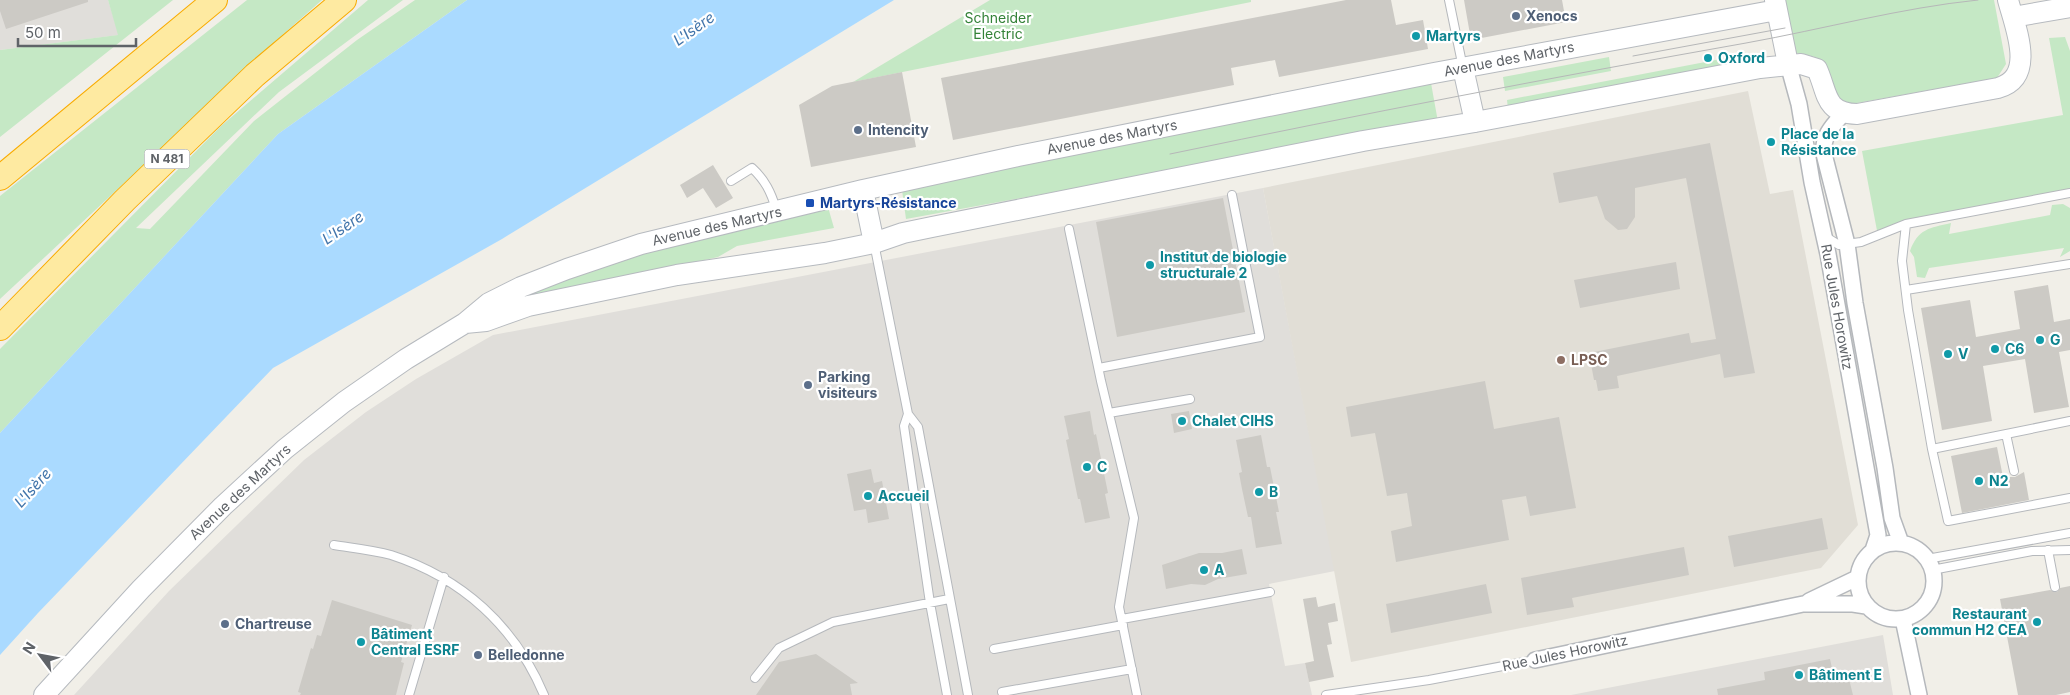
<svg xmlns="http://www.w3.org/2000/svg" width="2070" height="695" font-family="Inter,sans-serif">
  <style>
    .industrial { fill: #e0deda }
    .education { fill: #e1ded6 }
    .green { fill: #c5e8c5 }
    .water { fill: #aadaff }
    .building { fill: #cccac5 }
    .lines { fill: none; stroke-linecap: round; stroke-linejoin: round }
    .service-casing { stroke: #b5b8bc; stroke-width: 10 }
    .minor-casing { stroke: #b5b8bc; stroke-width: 18 }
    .secondary-casing { stroke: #b6babf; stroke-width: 22 }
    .trunk-casing { stroke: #f9ab00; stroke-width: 26 }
    .service { stroke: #fff; stroke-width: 8 }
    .minor { stroke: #fff; stroke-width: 15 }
    .secondary { stroke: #fff; stroke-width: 20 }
    .trunk { stroke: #feeaa1; stroke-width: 24 }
    .tram { stroke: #b6b7b8; stroke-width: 1 }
    .service-dot { fill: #5c6f8a; stroke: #fff; stroke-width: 2 }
    .culture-dot { fill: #0f9aa8; stroke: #fff; stroke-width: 2 }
    .transit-dot { fill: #1a4fb4; stroke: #fff; stroke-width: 2 }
    .education-dot { fill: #8d6e63; stroke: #fff; stroke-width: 2 }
    .labels { text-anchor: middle; stroke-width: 4.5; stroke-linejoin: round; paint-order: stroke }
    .shield { fill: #fff; stroke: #8f9295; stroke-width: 1 }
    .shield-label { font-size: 12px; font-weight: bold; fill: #5f6368 }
    .service-label { font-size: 14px; font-weight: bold; fill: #4e5e75; stroke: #fff; text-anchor: start }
    .park-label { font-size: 14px; fill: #348238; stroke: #fff }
    .culture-label { font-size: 14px; font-weight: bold; fill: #0d838f; stroke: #fff; text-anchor: start }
    .street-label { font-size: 14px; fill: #5f6368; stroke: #fff }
    .transit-label { font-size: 14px; font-weight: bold; fill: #164399; stroke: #fff; text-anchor: start }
    .education-label { font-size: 14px; font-weight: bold; fill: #785e54; stroke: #fff; text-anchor: start }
    .water-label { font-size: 15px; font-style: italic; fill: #4174aa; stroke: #fff }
  </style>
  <rect width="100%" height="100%" fill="#f1efe8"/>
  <path class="industrial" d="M 0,0 L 108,0 L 119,35 L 0,50 Z
    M 1263,188 L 1335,571 L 1269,584 L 1285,666 L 1305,663 L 1312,695 L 74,695 L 169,591 L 304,460 L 366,412 L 416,379 L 493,335 Z
    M 1883,635 L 1893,695 L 1571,695 Z"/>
  <path class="education" d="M 1748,91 L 1770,194 L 1793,190 L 1858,525 L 1821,568 L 1351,662 L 1263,188 Z"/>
  <path class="green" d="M 108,0 L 173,0 L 0,137 L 0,50 L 118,35 Z
    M 247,0 L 322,0 L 288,30 L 0,299 L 0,196 Z
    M 368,0 L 403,0 L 279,92 L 136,228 L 150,229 L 254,121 L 357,40 L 415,0 L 467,0 L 278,134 L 0,433 L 0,349 L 221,126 Z
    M 990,0 L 1251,0 L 1251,2 L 853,82 Z
    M 1783,0 L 1994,0 L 2006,64 L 1997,78 L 1857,103 L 1845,103 L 1834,95 C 1829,65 1827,56 1794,53 Z
    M 2065,37 L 2070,51 L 2070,193 L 1930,220 L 1878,236 L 1862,151 L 2063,115 L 2049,38 Z
    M 1747,54 L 1749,64 L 1508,109 L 1507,100 Z
    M 1609,57 L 1611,71 L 1505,91 L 1503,77 Z
    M 1431,83 L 1438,122 L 906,219 L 902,190 L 994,172 L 1006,165 Z
    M 2063,204 L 2070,208 L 2070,251 L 2060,257 L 2064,248 L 1929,268 L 1925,278 L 1917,277 L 1914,257 L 1910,251 C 1918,229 1929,228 1951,223 L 1949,234 L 2050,215 L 2052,205 Z
    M 828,207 L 834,228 L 737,246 L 718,257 L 508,304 L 512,299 L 612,261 Z"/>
  <path class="water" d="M 467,0 L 894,0 L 502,239 L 273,368 L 38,613 L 0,655 L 0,433 L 278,134 Z"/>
  <path class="building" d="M 0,0 L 88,0 L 88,2 L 6,29 L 0,11 Z
    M 1346,0 L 1391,0 L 1396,25 L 1423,20 L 1428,49 L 1279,77 L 1275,60 L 1231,68 L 1234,85 L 953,140 L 941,78 Z
    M 1464,0 L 1562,0 L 1566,22 L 1471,40 Z
    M 902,72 L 916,147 L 811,167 L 799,105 L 832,86 Z
    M 1710,143 L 1755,373 L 1724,378 L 1720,354 L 1617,376 L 1619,388 L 1598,391 L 1596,380 L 1594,380 L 1589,353 L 1689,333 L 1691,343 L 1716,339 L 1686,178 L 1635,188 L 1635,217 L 1627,229 L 1618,230 L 1605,219 L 1597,196 L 1559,203 L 1553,173 Z
    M 713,165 L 733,198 L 716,208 L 703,188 L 687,198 L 680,185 Z
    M 1223,198 L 1245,312 L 1117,337 L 1096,222 Z
    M 1676,262 L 1680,289 L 1580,308 L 1574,280 Z
    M 2048,285 L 2054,322 L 2070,319 L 2070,350 L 2059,352 L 2069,407 L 2034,413 L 2025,359 L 1983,366 L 1992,421 L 1942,430 L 1921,308 L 1970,300 L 1976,337 L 2020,329 L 2014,291 Z
    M 1485,381 L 1494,429 L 1559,417 L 1576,508 L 1530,516 L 1526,496 L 1502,500 L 1509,540 L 1396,562 L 1391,531 L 1412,526 L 1407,493 L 1387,496 L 1375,433 L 1351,437 L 1346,407 Z
    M 1090,411 L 1094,435 L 1096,434 L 1108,493 L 1105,494 L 1110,518 L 1085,523 L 1080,499 L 1078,499 L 1066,440 L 1069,439 L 1064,416 Z
    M 1189,411 L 1192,429 L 1174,433 L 1171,414 Z
    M 1261,435 L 1267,467 L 1270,467 L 1279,512 L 1276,512 L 1282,544 L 1256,548 L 1251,517 L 1248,517 L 1242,489 L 1239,473 L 1242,472 L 1236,440 Z
    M 1997,447 L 2003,477 L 2015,477 L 2024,472 L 2029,500 L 1962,513 L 1951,456 Z
    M 871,469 L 874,483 L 882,481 L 889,519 L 868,523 L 866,509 L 854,511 L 847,474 Z
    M 1822,518 L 1828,549 L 1734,567 L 1728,536 Z
    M 1684,547 L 1689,575 L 1572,598 L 1574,607 L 1527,615 L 1521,578 Z
    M 1242,549 L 1247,574 L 1218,579 L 1205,585 L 1191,584 L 1166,589 L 1162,565 L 1199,553 L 1222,553 Z
    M 1486,584 L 1492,613 L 1391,633 L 1386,604 Z
    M 2070,586 L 2070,692 L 2056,695 L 2018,695 L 2000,599 L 2050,590 L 2057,592 L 2060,588 Z
    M 1316,597 L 1318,607 L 1335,603 L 1338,621 L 1328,623 L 1332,644 L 1327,645 L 1334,677 L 1309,682 L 1305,663 L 1314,661 L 1303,599 Z
    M 332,600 L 412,625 L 401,662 L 404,663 L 396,695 L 300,695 L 301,693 L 298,692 L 311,648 L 313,649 L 317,635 L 321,636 Z
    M 816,654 L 858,683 L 850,684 L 852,695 L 756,695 L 779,662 Z
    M 1830,659 L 1835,682 L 1849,679 L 1853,695 L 1718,695 L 1717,689 L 1765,680 L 1764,672 Z"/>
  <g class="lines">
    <g class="service-casing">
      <path id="service" d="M 1449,0 L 1463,68
        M 731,181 L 752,168 C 765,180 771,192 776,209
        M 1906,224 L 1902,261 L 1908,310 L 1932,449 L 1948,521 L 2070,498
        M 1069,229 L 1101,381 L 1134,518 L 1119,607 L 1137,695
        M 1826,237 L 1839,245 L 1861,242 L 1906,224 L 2070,193
        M 874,243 L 908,414 L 918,427 L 968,695
        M 1906,290 L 2070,264
        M 1099,368 L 1260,337 L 1232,195
        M 1109,413 L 1190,399
        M 908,414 L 904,426 L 930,603 L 947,695
        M 2006,434 L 2014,471
        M 1932,449 L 2070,421
        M 334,545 C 353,548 373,550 391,555 C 462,578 515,626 544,695
        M 2048,550 L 2055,587
        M 1927,559 L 2070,533
        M 1932,570 L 2032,551 L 2070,550
        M 1122,619 L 1270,592
        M 994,649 L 1123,625
        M 755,678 L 779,648 L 833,622 L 949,599
        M 1002,692 L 1132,669
        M 409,695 L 444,577
        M 1326,695 L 1429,680 L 1535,660"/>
    </g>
    <g class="minor-casing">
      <path id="minor" d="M 1788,64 L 1799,104 L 1812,182 L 1828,254 L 1878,535 L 1873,550
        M 1843,114 C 1832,126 1822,136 1824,154 L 1847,244 L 1855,303 L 1885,468 L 1892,518 L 1901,543
        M1858 581a38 38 0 1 1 76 0a38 38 0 1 1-76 0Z
        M 1809,601 L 1857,578
        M 1903,619 L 1919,695
        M 1535,660 L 1803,604 L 1853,604 L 1866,606"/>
    </g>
    <g class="secondary-casing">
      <path id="secondary" d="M 1775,0 L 1788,64
        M 2013,17 L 2070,7
        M 1463,68 L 1475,122
        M 863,190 L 874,243
        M 465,323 L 486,321 L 528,306 L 677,275 L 825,253 L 874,243 L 903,233 L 932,227 L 1363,141 L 1475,122 L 1760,68 L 1801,64 L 1817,69 C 1828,93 1824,113 1857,114 L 1998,88 C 2037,77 2015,27 2008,0
        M 44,695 L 141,589 L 223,506 L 285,449 L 344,402 L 406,359 L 465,323 L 489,303 L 521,287 L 567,269 L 641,244 L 863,190 L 1018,156 L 1434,73 L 1777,10"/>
    </g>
    <g class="trunk-casing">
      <path id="trunk" d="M 0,178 L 215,0
        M 0,328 L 125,200 L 255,75 L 344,0"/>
    </g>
    <use href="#service" class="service"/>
    <use href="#minor" class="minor"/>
    <use href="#secondary" class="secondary"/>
    <use href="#trunk" class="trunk"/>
    <path class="tram" d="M 1633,56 L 1785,28
      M 1170,154 C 1362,114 1554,77 1746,43 C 1824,29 1900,8 1978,0"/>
  </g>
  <g class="service-dot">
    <circle cx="1516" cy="16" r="5"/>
    <circle cx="858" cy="130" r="5"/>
    <circle cx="808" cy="385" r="5"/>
    <circle cx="225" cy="624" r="5"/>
    <circle cx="478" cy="655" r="5"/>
  </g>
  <g class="culture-dot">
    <circle cx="1416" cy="36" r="5"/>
    <circle cx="1708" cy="58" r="5"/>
    <circle cx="1771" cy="142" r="5"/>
    <circle cx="1150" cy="265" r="5"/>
    <circle cx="2040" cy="340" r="5"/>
    <circle cx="1995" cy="349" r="5"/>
    <circle cx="1948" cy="354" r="5"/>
    <circle cx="1182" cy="421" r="5"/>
    <circle cx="1087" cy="467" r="5"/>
    <circle cx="1979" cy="481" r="5"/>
    <circle cx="1259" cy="492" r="5"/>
    <circle cx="868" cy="496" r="5"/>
    <circle cx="1204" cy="570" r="5"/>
    <circle cx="2037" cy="622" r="5"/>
    <circle cx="361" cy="642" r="5"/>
    <circle cx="1799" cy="675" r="5"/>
  </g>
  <rect class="transit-dot" x="805" y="198" width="10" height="10" rx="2.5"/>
  <circle class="education-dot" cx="1561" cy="360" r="5"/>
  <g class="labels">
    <rect class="shield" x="144.5" y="149.5" width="45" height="19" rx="4"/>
    <g class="shield-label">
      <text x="167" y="163">N 481</text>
    </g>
    <g class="service-label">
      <text x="1526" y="21">Xenocs</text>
      <text x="868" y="135">Intencity</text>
      <text x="818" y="382">Parking<tspan x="818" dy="16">visiteurs</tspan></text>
      <text x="235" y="629">Chartreuse</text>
      <text x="488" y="660">Belledonne</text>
    </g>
    <g class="park-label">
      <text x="998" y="23">Schneider<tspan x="998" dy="16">Electric</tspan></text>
    </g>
    <g class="culture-label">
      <text x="1426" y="41">Martyrs</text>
      <text x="1718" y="63">Oxford</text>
      <text x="1781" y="139">Place de la<tspan x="1781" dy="16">Résistance</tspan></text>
      <text x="1160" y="262">Institut de biologie<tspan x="1160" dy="16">structurale 2</tspan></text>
      <text x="2050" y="345">G</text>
      <text x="2005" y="354">C6</text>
      <text x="1958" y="359">V</text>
      <text x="1192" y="426">Chalet CIHS</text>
      <text x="1097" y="472">C</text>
      <text x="1989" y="486">N2</text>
      <text x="1269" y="497">B</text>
      <text x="878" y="501">Accueil</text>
      <text x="1214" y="575">A</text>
      <text x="2027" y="619" text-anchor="end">Restaurant<tspan x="2027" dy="16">commun H2 CEA</tspan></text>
      <text x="371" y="639">Bâtiment<tspan x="371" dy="16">Central ESRF</tspan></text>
      <text x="1809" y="680">Bâtiment E</text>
    </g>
    <g class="street-label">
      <text transform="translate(1509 59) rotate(-11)" y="5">Avenue des Martyrs</text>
      <text transform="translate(1112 137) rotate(-11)" y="5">Avenue des Martyrs</text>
      <text transform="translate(717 226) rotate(-13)" y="5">Avenue des Martyrs</text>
      <text transform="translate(1837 307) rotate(80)" y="5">Rue Jules Horowitz</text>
      <text transform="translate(240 492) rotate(-43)" y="5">Avenue des Martyrs</text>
      <text transform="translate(1565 653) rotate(-12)" y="5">Rue Jules Horowitz</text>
    </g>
    <g class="transit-label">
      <text x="820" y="208">Martyrs-Résistance</text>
    </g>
    <g class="education-label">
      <text x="1571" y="365">LPSC</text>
    </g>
    <g class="water-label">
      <text transform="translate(694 29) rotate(-35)" y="5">L'Isère</text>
      <text transform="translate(343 228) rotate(-34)" y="5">L'Isère</text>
      <text transform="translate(33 488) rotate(-48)" y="5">L'Isère</text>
    </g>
  </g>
  <g transform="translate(40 655) rotate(302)" stroke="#ffffff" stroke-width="4" paint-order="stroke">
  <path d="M0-4L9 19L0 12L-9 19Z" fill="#5f6368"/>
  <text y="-8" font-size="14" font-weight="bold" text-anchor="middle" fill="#5f6368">N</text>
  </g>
  <path d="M18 38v8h118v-8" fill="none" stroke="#5f6368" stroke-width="2.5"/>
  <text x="25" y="38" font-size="15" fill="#5f6368" stroke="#ffffff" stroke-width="4" paint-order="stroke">50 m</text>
</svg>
